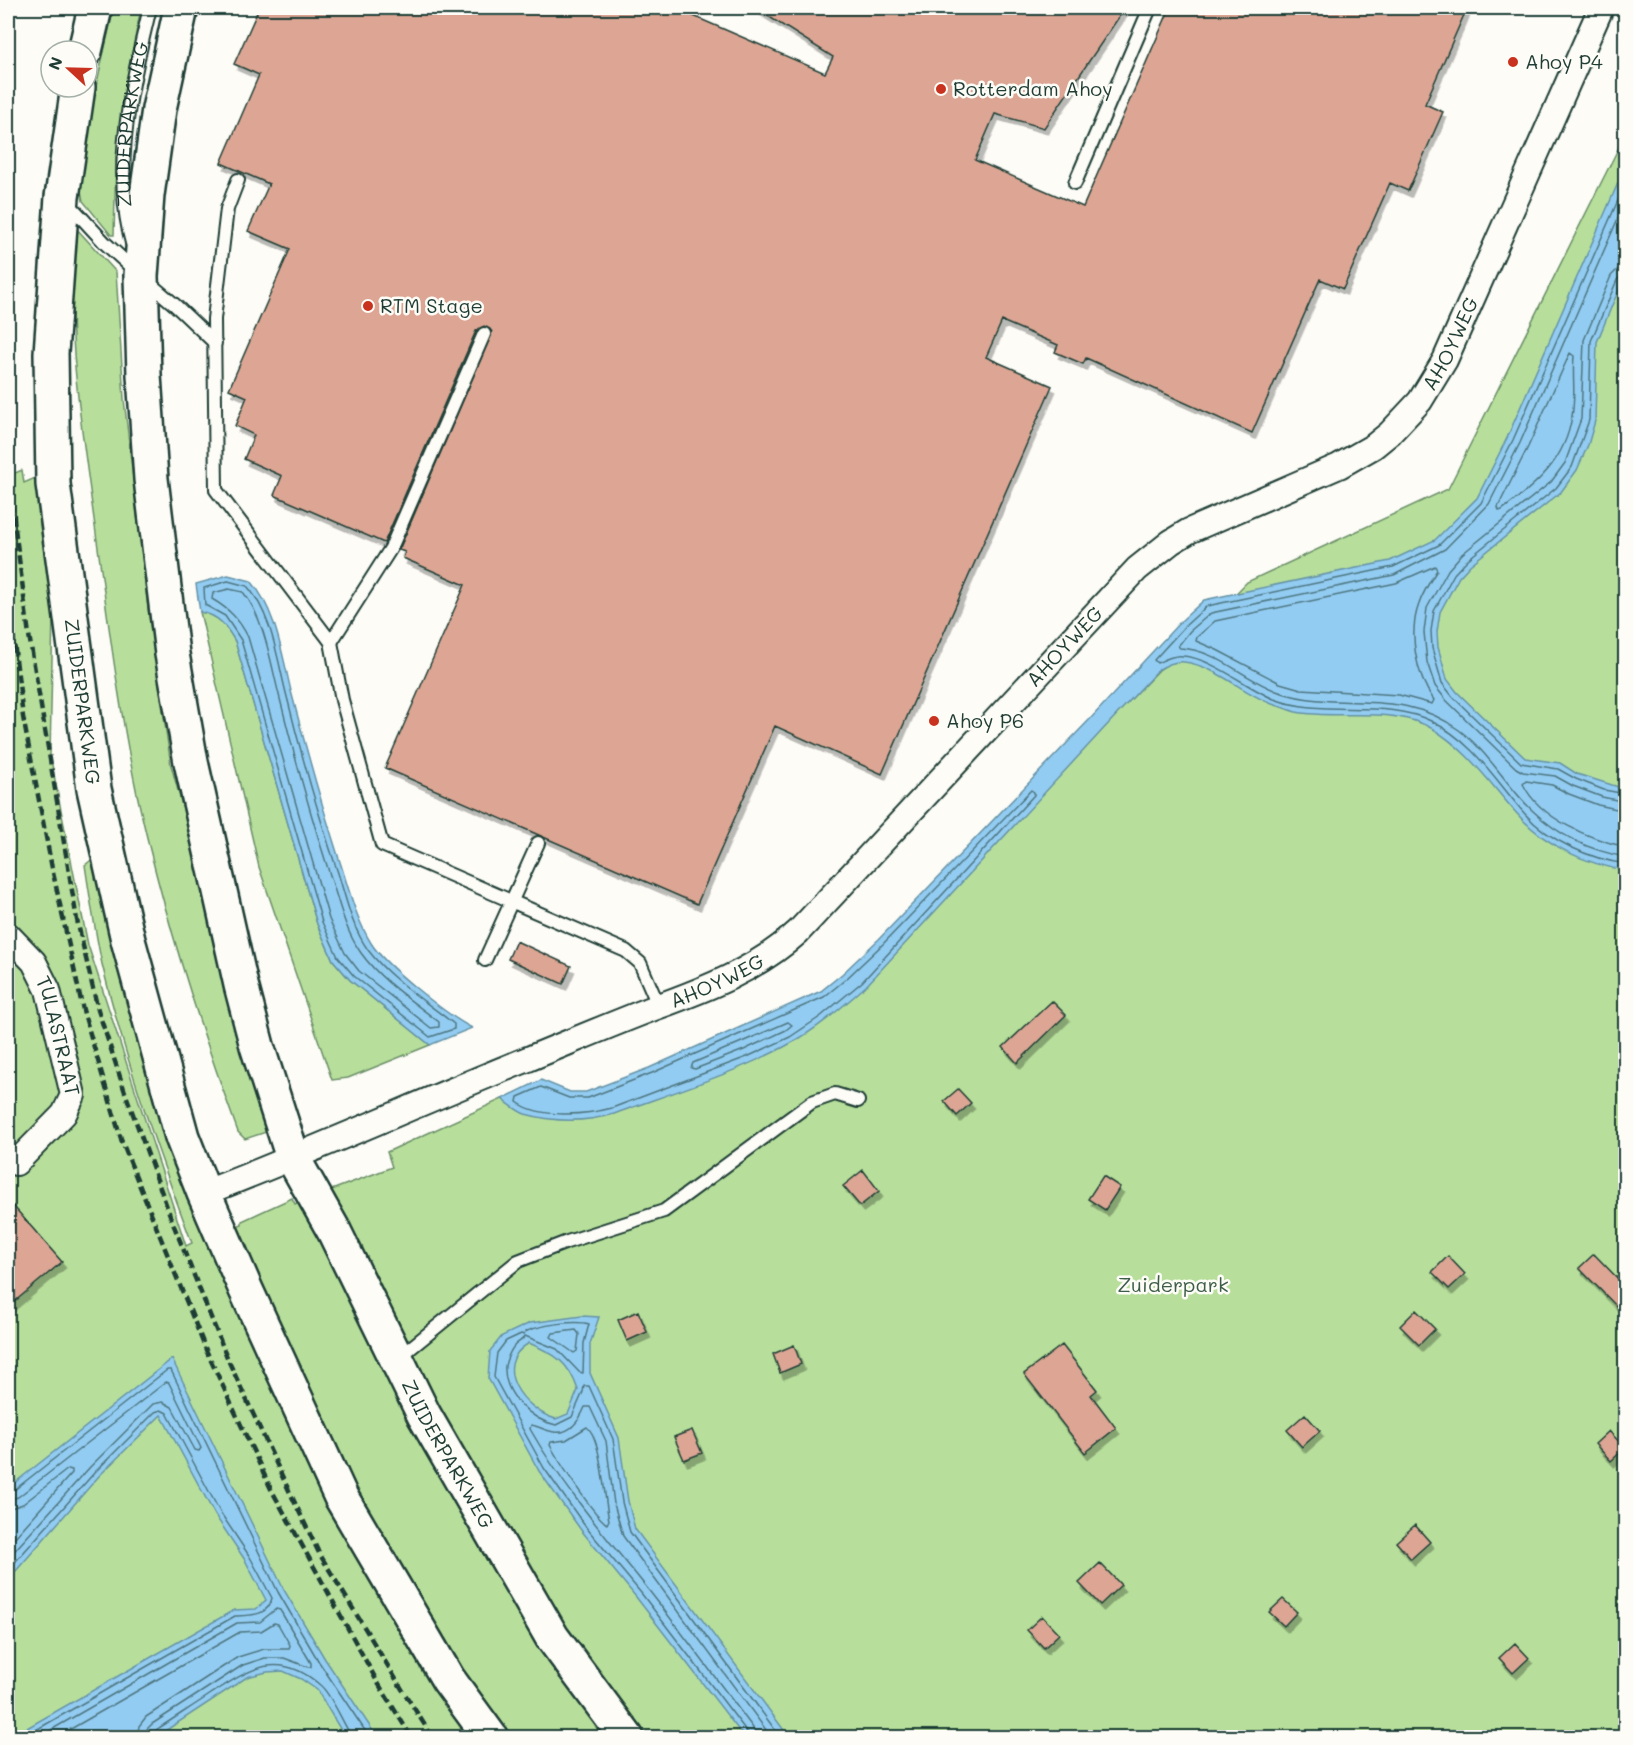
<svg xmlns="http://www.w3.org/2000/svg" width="1633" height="1745" font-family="Mali,sans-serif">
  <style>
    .green { fill: #b7df9b; stroke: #6b8e68; stroke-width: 1.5 }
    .water { fill: #93ccf2; stroke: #6593a6; stroke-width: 1.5; fill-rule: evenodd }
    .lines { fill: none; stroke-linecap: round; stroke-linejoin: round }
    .shore { stroke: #4d7680; stroke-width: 1.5 }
    .building { fill: #dda694; stroke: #1f3d34; stroke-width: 1.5; filter: url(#shadow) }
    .lane-casing { stroke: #1f3d34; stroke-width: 16 }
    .street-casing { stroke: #1f3d34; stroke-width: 28 }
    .secondary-casing { stroke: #1f3d34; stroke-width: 38 }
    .lane { stroke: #fdfcf7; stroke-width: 12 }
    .street { stroke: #fdfcf7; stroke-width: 24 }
    .secondary { stroke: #fdfcf7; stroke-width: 33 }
    .rail { stroke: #1f3d34; stroke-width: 4.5; stroke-dasharray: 9 4.5; stroke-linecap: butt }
    .poi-dot { fill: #c8321e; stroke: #fdfcf7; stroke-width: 2 }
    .labels { text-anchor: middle; stroke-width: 5; stroke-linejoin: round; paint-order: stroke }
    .poi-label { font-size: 20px; fill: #1f3d34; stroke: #fdfcf7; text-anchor: start }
    .street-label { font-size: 20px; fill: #1f3d34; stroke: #fdfcf7 }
    .park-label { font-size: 20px; fill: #3d5d49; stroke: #fdfcf7 }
  </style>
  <defs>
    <filter id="shadow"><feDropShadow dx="3.5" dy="6" stdDeviation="0" flood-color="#0004"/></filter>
  </defs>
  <rect width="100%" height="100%" fill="#fdfcf7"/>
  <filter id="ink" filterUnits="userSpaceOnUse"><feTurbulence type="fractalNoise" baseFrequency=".0167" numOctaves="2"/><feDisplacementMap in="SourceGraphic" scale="12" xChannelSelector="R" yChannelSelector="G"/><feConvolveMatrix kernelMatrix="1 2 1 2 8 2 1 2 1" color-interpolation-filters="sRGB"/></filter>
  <g filter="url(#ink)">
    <path class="green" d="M 114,8 L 141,8 L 128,73 L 116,157 L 114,235 L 111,235 L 83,201 L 80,186 L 91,108 Z
      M 1625,135 L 1625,1737 L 8,1738 L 8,476 L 22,470 L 24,483 L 56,469 L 50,755 L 88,945 L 186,1246 L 192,1243 C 158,1152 125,1059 102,964 C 95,931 90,898 85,865 L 94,858 L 209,1237 L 242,1224 L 242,1221 L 292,1198 L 295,1204 L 392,1167 L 387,1152 L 502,1099 L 523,1113 L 538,1116 L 805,1008 L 1034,800 L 1159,670 L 1165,666 L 1247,582 L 1448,489 Z
      M 76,228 L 116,272 L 124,399 L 148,609 L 171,765 L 208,900 L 245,1060 L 266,1132 L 245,1139 L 238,1132 C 198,1022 162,910 137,794 C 118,704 107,611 94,519 C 81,423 64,325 76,228 Z
      M 200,612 C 219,615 226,626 235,641 L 317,924 L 333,960 L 350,980 L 430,1045 L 348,1078 L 332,1080 L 259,867 Z"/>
    <path class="water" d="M 1625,167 L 1625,277 L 1613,303 L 1597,342 L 1595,421 L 1588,445 L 1577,470 L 1561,492 L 1470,565 L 1459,577 L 1440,612 L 1437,632 L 1438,647 L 1447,679 L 1457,692 L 1525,758 L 1560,763 L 1577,774 L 1625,789 L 1625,870 C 1588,865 1547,846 1521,818 C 1491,786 1470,751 1431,728 C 1394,706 1338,720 1296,712 C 1289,710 1282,707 1275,705 C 1244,695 1217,666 1184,662 C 1175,661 1166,665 1158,670 L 866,986 C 843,1006 820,1027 793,1042 C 740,1072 671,1093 614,1114 C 586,1122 554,1122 525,1114 C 517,1111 509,1104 502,1099 L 541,1080 L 570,1092 L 586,1092 L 649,1068 L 821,991 L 842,974 L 879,939 L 1092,717 L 1181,621 L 1204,600 L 1390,561 L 1435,540 L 1477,498 L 1507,438 Z
      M 228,575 L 251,581 C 276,610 282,654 291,691 C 306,749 322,806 340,862 C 349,889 356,919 371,943 C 385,966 447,1015 472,1028 L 430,1045 L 350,980 L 333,960 L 317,924 L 235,641 C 226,626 219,615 200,612 L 196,584 Z
      M 582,1316 L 599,1317 L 590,1344 L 590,1373 L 619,1438 L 628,1501 L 635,1529 L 789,1737 L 744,1737 L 636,1597 L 581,1530 L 539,1471 L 488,1378 L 490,1351 L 502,1336 L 530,1323 ZM 529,1343 C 555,1354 569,1362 578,1390 L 568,1414 L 556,1419 C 524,1410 490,1366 529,1343 Z
      M 172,1359 L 284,1590 L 325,1659 L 377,1737 L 345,1737 L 317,1690 L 301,1679 L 283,1671 L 267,1672 L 247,1677 L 156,1737 L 11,1737 L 234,1610 L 256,1609 L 266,1600 L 245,1560 L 215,1515 L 161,1415 L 99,1476 L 8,1580 L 8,1488 Z"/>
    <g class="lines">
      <path class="shore" d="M 1626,182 L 1513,440 L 1481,503 L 1439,545 L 1393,567 L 1207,606 L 1185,626 L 1154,660 L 1157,663 C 1166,659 1174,655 1183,656 C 1212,658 1247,688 1274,699 C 1324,718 1382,698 1431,721 C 1473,741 1496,781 1525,814 C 1549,841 1590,859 1626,864
        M 1626,200 L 1520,443 L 1489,504 L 1445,549 L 1394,575 L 1211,613 L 1190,631 L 1178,646 L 1180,648 C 1216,649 1246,681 1279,692 C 1341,713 1401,686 1459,730 C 1489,752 1506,786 1533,811 C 1558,835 1591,851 1626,857
        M 1626,268 L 1617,270 L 1611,276 L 1584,340 L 1581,419 L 1565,463 L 1551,482 L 1462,554 L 1448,570 L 1427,608 L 1424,632 L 1427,662 L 1435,686 L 1447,701 L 1516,768 L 1523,772 L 1555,776 L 1573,786 L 1602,797 L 1626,802
        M 1626,276 L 1621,276 L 1617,280 L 1591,341 L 1589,420 L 1572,467 L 1556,488 L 1467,560 L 1454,574 L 1434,611 L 1431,631 L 1432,648 L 1442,683 L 1453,697 L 1521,763 L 1558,769 L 1576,779 L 1604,790 L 1626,794
        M 1570,353 L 1574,356 C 1572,376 1576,396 1572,416 C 1565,462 1536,484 1502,510 L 1499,511 L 1498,507 L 1528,447 Z
        M 1435,566 L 1437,570 C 1430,581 1423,592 1419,604 C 1408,633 1416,676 1434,700 L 1432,704 L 1399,695 L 1301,689 L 1280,683 L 1217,650 L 1196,641 L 1197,637 L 1215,621 L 1396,583 Z
        M 228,581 L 247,586 C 272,614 277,658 286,693 C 301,754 318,814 338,873 C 346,898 352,928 368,950 C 391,980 425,1001 454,1024 L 454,1029 L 430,1037 L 354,976 L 338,957 L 322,922 L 241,640 L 225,616 L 205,605 L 204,588 Z
        M 229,589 L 243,592 C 264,617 271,664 279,695 C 294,755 310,813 329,872 C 338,898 344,929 361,953 C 381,981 412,1001 439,1022 L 439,1027 L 431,1028 L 359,971 L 345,953 L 329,919 L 248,637 C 239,619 229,609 212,599 L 213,593 Z
        M 1031,790 L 1034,792 L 1034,795 L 862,982 L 820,1017 L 790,1037 L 747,1057 L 612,1108 C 586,1115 540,1119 517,1102 L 518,1097 L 541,1087 L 569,1098 L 588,1098 L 652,1073 L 824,997 L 846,979 L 883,944 Z
        M 1626,811 L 1598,805 L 1569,794 L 1552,785 L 1526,781 L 1523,784 C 1540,819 1590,839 1626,847
        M 788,1022 L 792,1025 L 786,1030 L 744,1050 L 695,1069 L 691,1068 L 693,1063 Z
        M 576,1330 L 579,1334 L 577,1351 L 574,1353 L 551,1337 L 553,1333 Z
        M 587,1427 C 602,1439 604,1499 609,1520 L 607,1524 C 594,1516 558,1460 550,1445 L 551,1442 L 566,1440 Z
        M 8,1492 L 13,1491 L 167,1370 L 171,1370 L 278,1592 L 319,1662 L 370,1738
        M 8,1500 L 18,1497 L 166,1382 L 169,1383 L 201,1448 L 199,1451 L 195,1450 L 172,1407 L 163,1402 L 153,1404 L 90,1467 L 8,1558
        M 8,1509 L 23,1504 L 68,1469 L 72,1470 L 72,1473 L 8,1545
        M 8,1570 L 95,1472 L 155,1412 L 161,1410 L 167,1413 L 220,1512 L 250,1557 L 272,1598 C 268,1617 250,1615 235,1616 L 22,1738
        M 37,1738 L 237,1623 L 260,1622 L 276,1609 L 280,1610 L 311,1663 L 311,1667 L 308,1667 L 284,1658 L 265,1658 L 243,1665 L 152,1724 L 147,1729 L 146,1738
        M 55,1738 L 240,1632 L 261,1631 L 274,1623 L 278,1624 L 290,1645 L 289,1649 L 264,1649 L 238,1657 L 146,1717 L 139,1726 L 137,1738
        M 153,1738 L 156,1730 C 174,1718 193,1706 211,1694 C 249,1669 279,1649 320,1685 C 331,1694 341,1719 349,1732 L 350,1738
        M 748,1738 L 747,1732 L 641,1593 L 585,1526 L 544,1468 L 494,1377 L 497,1353 L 506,1341 L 521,1334 L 524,1335 L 525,1332 C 539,1325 575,1320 589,1324 L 584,1343 L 583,1373 L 579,1372 L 557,1349 L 525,1336 C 522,1341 519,1341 515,1345 C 511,1349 506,1360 505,1366 C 503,1394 531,1420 556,1425 L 572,1417 L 583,1392 L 584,1386 L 589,1386 L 613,1439 L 622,1502 L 630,1532 L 781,1738
        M 756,1738 L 753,1728 C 718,1681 683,1634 647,1588 C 605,1536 563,1487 530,1429 L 531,1425 C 538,1426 546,1431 554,1432 C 571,1435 580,1419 585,1407 L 590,1407 L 606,1441 L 614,1504 L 623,1536 L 772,1738"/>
    </g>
    <path class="building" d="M 259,8 L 675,8 L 825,73 L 833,57 L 755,8 L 1125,8 L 1044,128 L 995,114 L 975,160 L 1083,207 L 1170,8 L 1467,8 L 1425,104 L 1443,112 L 1408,191 L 1390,183 L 1343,289 L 1320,279 L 1252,433 L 1086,358 L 1083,364 L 1055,352 L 1058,345 L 1002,321 L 986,357 L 1052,386 L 882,774 L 775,726 L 697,904 L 385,768 L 465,585 L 403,558 L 405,552 L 399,550 L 492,332 L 490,329 L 484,326 L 476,331 L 384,543 L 274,495 L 282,476 L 244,459 L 254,435 L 235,426 L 247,397 L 229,389 L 290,249 L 248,231 L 269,184 L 221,163 L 259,75 L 234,64 Z
      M 516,941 L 571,966 L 563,984 L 508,959 Z
      M 1052,1001 L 1066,1015 L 1017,1063 L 1003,1047 Z
      M 958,1089 L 971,1103 L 957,1116 L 944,1101 Z
      M 863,1170 L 879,1191 L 860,1206 L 843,1186 Z
      M 1103,1176 L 1120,1187 L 1105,1210 L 1088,1199 Z
      M 8,1200 L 62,1262 L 8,1307 Z
      M 1594,1254 L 1626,1287 L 1626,1316 L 1579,1268 Z
      M 1448,1256 L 1465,1274 L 1449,1289 L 1432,1272 Z
      M 1416,1310 L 1435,1329 L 1419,1345 L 1400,1326 Z
      M 638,1311 L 647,1332 L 627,1341 L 618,1320 Z
      M 794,1345 L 801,1364 L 780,1373 L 773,1354 Z
      M 1062,1345 L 1097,1390 L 1091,1395 L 1116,1428 L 1085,1453 L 1024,1374 Z
      M 1305,1414 L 1320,1431 L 1302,1447 L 1287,1430 Z
      M 692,1430 L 702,1453 L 684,1460 L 674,1437 Z
      M 1609,1431 L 1625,1448 L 1611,1461 L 1595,1444 Z
      M 1415,1525 L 1430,1542 L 1411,1559 L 1396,1542 Z
      M 1100,1563 L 1121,1585 L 1100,1605 L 1079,1583 Z
      M 1283,1599 L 1297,1612 L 1284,1626 L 1269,1612 Z
      M 1042,1616 L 1059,1634 L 1044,1648 L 1027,1630 Z
      M 1515,1643 L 1529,1658 L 1513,1673 L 1499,1658 Z"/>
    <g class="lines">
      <g class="lane-casing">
        <g id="lane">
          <path d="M 238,180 L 227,209 L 214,319 L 216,490 L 331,642 L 342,700 L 382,845 L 626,951 L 640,963 L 659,1007"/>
          <path d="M 1075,183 L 1150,8"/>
          <path d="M 68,203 L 105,243 L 141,276 L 175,305 L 215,343"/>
          <path id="s1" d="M 132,243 C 111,168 132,82 150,8"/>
          <path d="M 331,642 L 391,548 L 484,334"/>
          <path d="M 485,960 L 538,843"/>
          <path d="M 397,1359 L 518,1261 L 567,1242 L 664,1211 L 812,1102 L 835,1094 L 858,1101"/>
        </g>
      </g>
      <g class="street-casing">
        <g id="street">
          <path id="s2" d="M 8,935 L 34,962 L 48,990 L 73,1095 L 64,1114 L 16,1163"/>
          <path id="s3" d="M 204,1193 C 313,1151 419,1103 528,1059 C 570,1042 612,1024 654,1008 C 706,989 756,970 798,932 L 1137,569 L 1171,542 L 1189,531 L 1339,466 L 1374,446 L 1390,433 L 1420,401 L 1445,360 L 1601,8"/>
        </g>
      </g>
      <g class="secondary-casing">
        <g id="secondary">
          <path id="s4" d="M 181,8 L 159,109 L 147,195 L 141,276 L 144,375 L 151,479 L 172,654 L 191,762 L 241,985 L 257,1046 L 293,1158 L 334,1231 L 424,1415 L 552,1637 L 627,1738"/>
          <path d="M 85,51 L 95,8"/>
          <path id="s5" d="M 78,87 L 62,197 L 51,353 L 53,484 L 94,789 L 128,940 L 182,1137 L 204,1193 L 246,1290 L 341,1497 L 448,1679 L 491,1738"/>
        </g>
      </g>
      <use href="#lane" class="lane"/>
      <use href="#street" class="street"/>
      <use href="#secondary" class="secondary"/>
      <path class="rail" d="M 8,475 L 29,635 L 77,920 L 98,1010 L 125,1092 L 174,1226 L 229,1362 L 283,1478 L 319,1553 L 405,1694 L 433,1738
        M 8,593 L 23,717 L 52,868 L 83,1010 L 122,1142 L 206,1350 L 271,1489 L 378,1683 L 412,1738"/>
    </g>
  </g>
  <g class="poi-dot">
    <circle cx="1513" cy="62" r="6"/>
    <circle cx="941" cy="89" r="6"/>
    <circle cx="368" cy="306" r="6"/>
    <circle cx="934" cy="721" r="6"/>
  </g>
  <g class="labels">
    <g class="poi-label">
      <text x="1525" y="69">Ahoy P4</text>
      <text x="953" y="96">Rotterdam Ahoy</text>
      <text x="380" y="313">RTM Stage</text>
      <text x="946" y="728">Ahoy P6</text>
    </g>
    <g class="street-label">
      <text dy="7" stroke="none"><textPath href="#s1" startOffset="120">ZUIDERPARKWEG</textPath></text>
      <text dy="7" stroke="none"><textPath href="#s3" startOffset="1545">AHOYWEG</textPath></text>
      <text dy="7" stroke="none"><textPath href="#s3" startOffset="1041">AHOYWEG</textPath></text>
      <text dy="7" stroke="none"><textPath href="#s5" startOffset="618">ZUIDERPARKWEG</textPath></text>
      <text dy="7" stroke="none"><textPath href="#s3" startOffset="555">AHOYWEG</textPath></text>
      <text dy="7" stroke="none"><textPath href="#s2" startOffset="116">TULASTRAAT</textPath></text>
      <text dy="7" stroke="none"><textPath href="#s4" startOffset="1504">ZUIDERPARKWEG</textPath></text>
    </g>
    <g class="park-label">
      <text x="1173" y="1292">Zuiderpark</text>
    </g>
  </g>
  <rect width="1633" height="1745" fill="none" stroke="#fdfcf7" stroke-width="30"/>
  <rect x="15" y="15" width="1603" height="1715" fill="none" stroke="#1f3d34" stroke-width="2" filter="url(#ink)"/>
  <g transform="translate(69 69) rotate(292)"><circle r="28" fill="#fdfcf7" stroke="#a4b0a9" stroke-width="1.5"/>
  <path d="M0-4.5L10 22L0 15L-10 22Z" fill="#c8321e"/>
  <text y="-9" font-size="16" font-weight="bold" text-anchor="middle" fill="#1f3d34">N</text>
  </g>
</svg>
